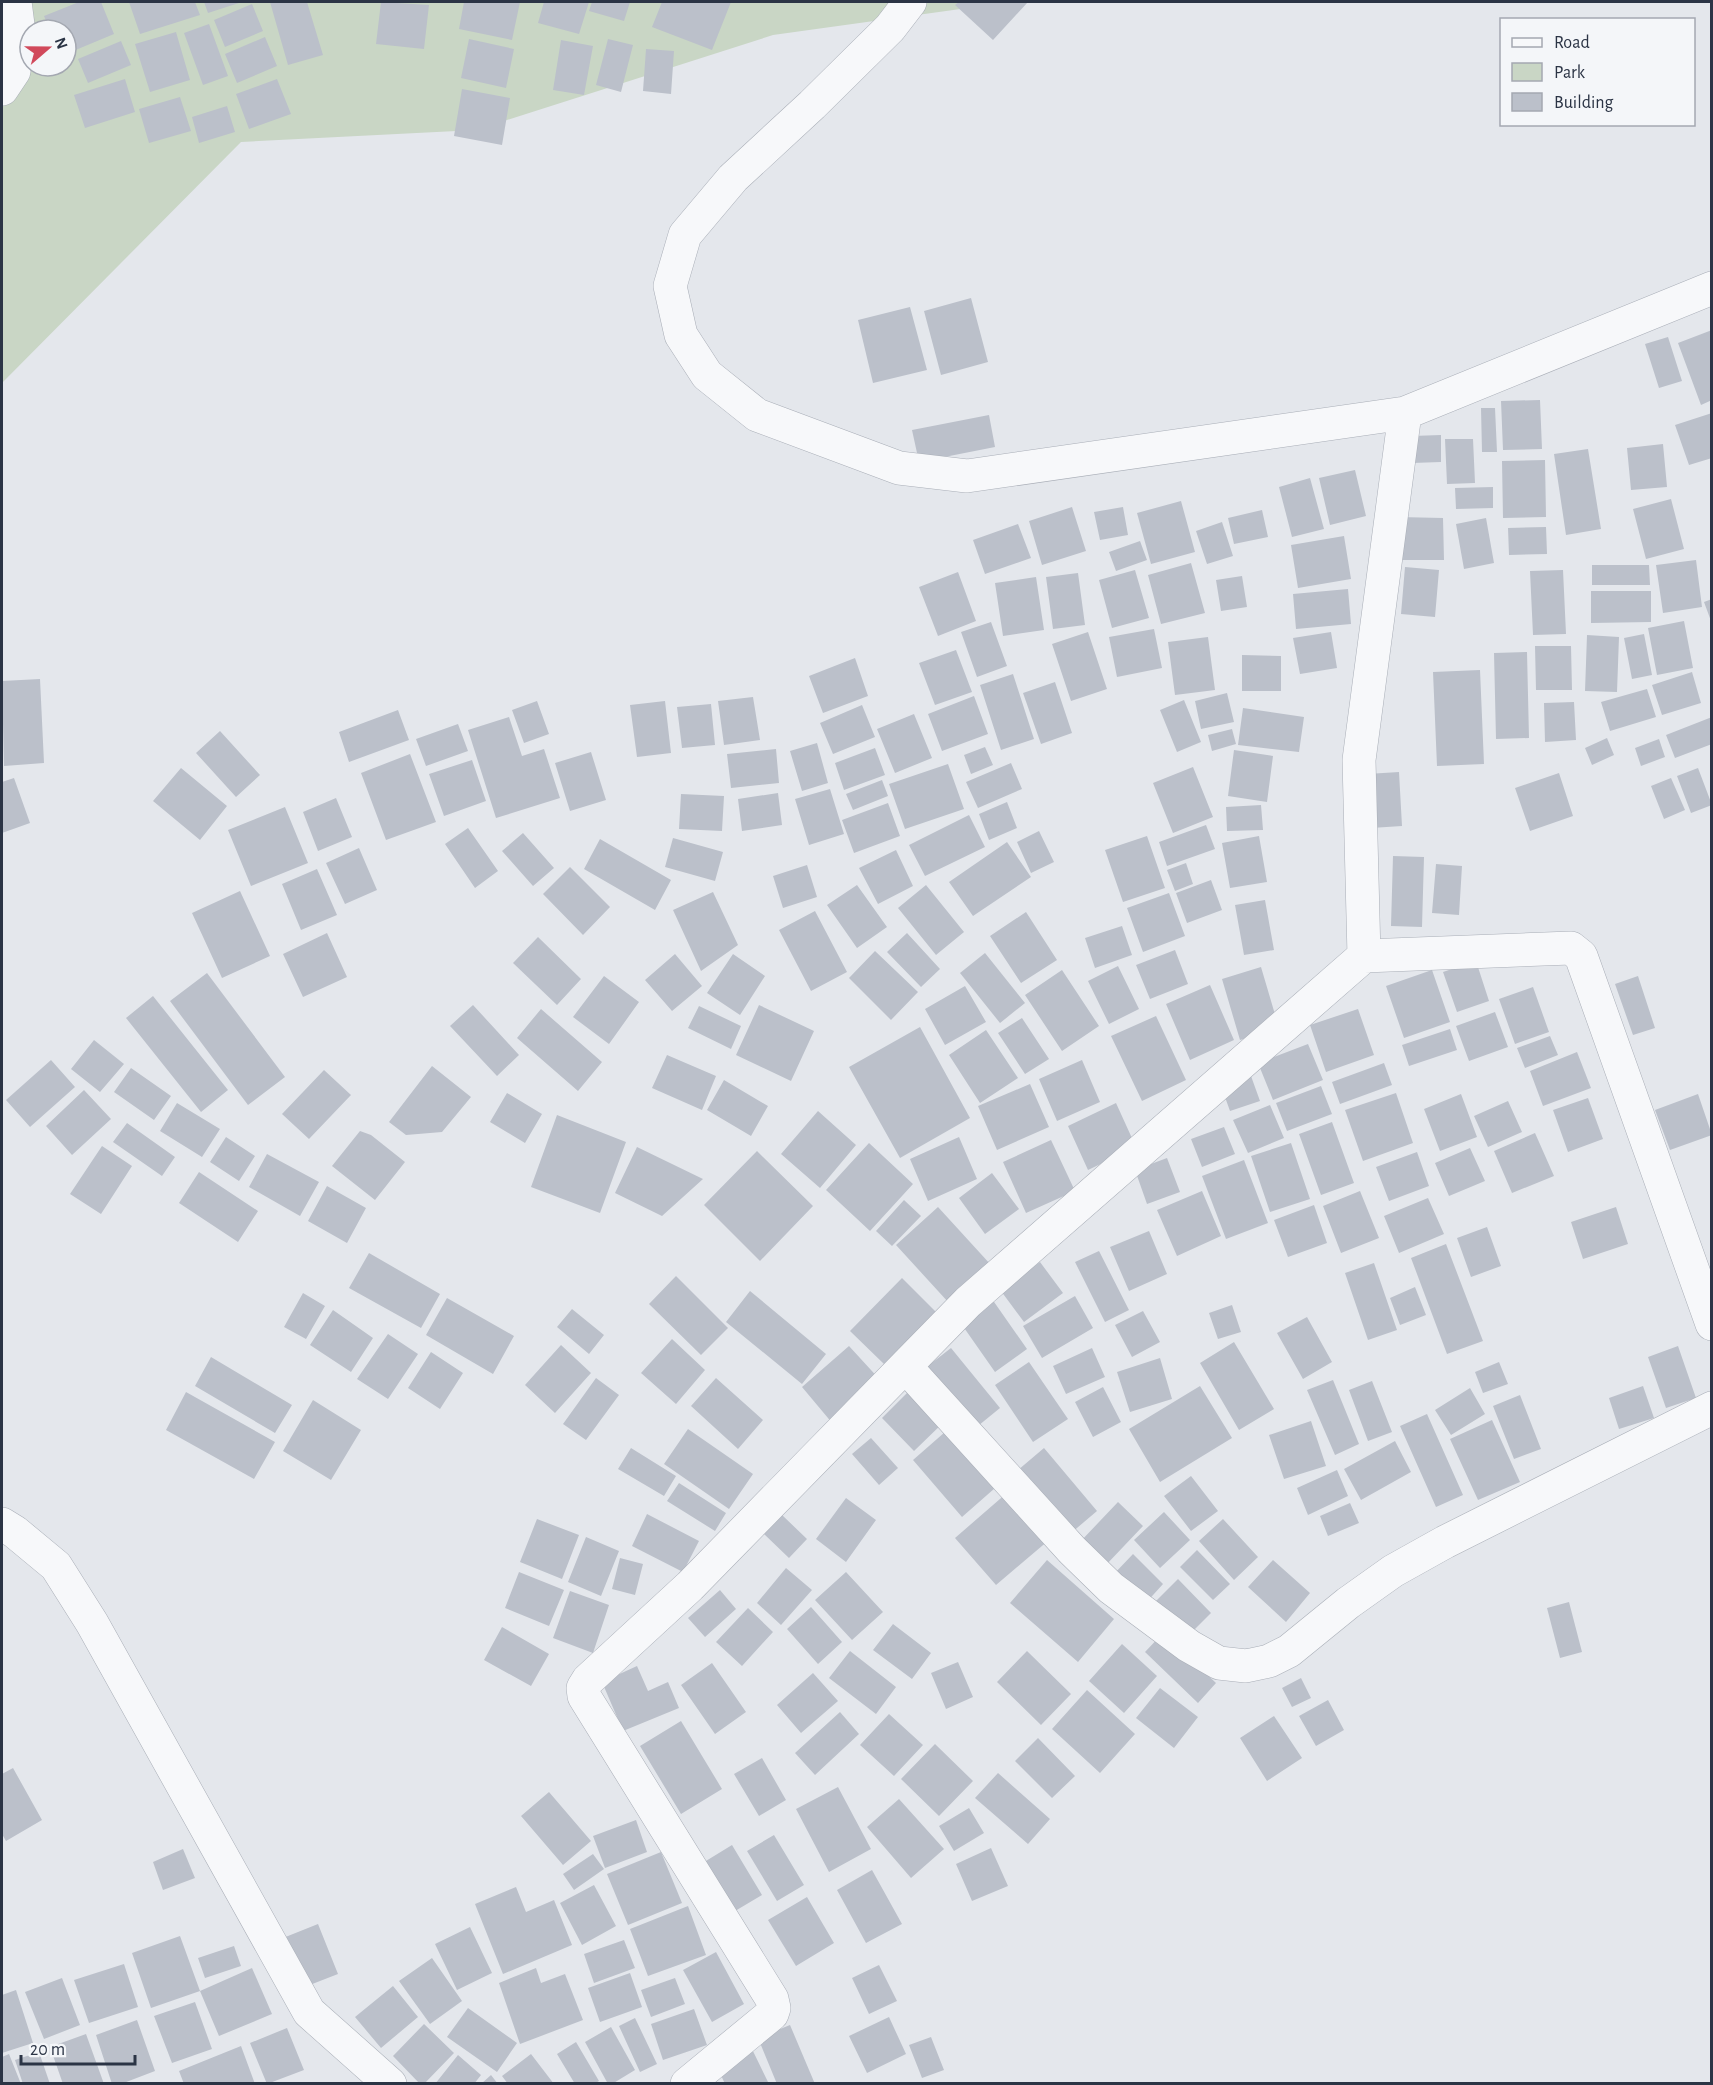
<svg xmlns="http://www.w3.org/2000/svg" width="1713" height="2085" font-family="'Alegreya Sans',sans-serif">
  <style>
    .green { fill: #c9d6c5; fill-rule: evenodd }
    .building { fill: #bbc0ca }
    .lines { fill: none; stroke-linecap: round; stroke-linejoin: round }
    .minor-casing { stroke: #a9aeb7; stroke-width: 34 }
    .minor { stroke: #f7f8fa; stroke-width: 33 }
  </style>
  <rect width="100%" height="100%" fill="#e4e7ec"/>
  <path class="green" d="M 2,2 L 1011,2 L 773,35 L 476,130 L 241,142 L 2,383 ZM 30,30 L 66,30 L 66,66 L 30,66 Z"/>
  <path class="building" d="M 79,2 L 101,2 L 114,34 L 66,54 L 66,30 L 50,30 L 44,16 Z
    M 129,2 L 195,2 L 200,15 L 140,34 Z
    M 204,2 L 242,2 L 208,13 Z
    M 270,2 L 307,2 L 323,55 L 288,65 Z
    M 381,2 L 429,5 L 424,49 L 376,44 Z
    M 464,2 L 520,2 L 512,40 L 459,29 Z
    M 544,2 L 589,2 L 579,34 L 538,23 Z
    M 592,2 L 630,2 L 624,21 L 589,11 Z
    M 662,2 L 731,2 L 712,50 L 652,27 Z
    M 959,2 L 1028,2 L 993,40 L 955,5 Z
    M 252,4 L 263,31 L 225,47 L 214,20 Z
    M 209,24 L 228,76 L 203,85 L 184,33 Z
    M 176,32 L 190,80 L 150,92 L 135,44 Z
    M 265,37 L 277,66 L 237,83 L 225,54 Z
    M 469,39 L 514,49 L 506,88 L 461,78 Z
    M 608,39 L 633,45 L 621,92 L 596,85 Z
    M 561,40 L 593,46 L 584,95 L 553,90 Z
    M 121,41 L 131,65 L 88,83 L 78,59 Z
    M 646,49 L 674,51 L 671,94 L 643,91 Z
    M 125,79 L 135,112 L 85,128 L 74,95 Z
    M 277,79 L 291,114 L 249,129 L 236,94 Z
    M 462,89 L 510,98 L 502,145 L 454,136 Z
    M 180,97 L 191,131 L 149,143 L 139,109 Z
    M 227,106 L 235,132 L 199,143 L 192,117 Z
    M 971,298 L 988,362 L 941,375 L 924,311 Z
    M 910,307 L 927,370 L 873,383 L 858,320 Z
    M 1712,330 L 1712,400 L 1701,405 L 1678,343 Z
    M 1668,337 L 1682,381 L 1659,388 L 1645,344 Z
    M 1540,400 L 1542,449 L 1503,450 L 1501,401 Z
    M 1481,408 L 1495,408 L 1497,452 L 1482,452 Z
    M 1712,413 L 1712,458 L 1689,465 L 1675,425 Z
    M 989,415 L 995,447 L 919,462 L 912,430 Z
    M 1441,435 L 1441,462 L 1412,463 L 1412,436 Z
    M 1445,439 L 1473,439 L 1475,483 L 1447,484 Z
    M 1663,444 L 1667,487 L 1631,490 L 1627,448 Z
    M 1588,449 L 1601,529 L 1566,535 L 1554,454 Z
    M 1545,460 L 1546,517 L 1503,518 L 1502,461 Z
    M 1355,470 L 1366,516 L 1330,525 L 1319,478 Z
    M 1310,478 L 1324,529 L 1292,537 L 1279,487 Z
    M 1493,487 L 1493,508 L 1456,509 L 1455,488 Z
    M 1671,499 L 1684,549 L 1646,559 L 1633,509 Z
    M 1181,501 L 1195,552 L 1151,564 L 1137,513 Z
    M 1072,507 L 1086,551 L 1042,565 L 1029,521 Z
    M 1123,507 L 1128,535 L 1100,540 L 1094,512 Z
    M 1262,510 L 1268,537 L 1234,544 L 1228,518 Z
    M 1398,517 L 1443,518 L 1444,560 L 1398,560 Z
    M 1486,518 L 1494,563 L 1464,569 L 1456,524 Z
    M 1222,522 L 1233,556 L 1207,564 L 1196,531 Z
    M 1018,524 L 1031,558 L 985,574 L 973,540 Z
    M 1546,527 L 1547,554 L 1509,555 L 1508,528 Z
    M 1344,536 L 1351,579 L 1298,588 L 1291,545 Z
    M 1140,541 L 1147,560 L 1116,571 L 1109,552 Z
    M 1696,560 L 1702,607 L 1663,613 L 1656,565 Z
    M 1191,563 L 1205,613 L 1161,624 L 1148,575 Z
    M 1592,565 L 1649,565 L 1650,585 L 1592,585 Z
    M 1405,567 L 1439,570 L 1435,617 L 1401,614 Z
    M 1135,570 L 1149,618 L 1112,628 L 1099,580 Z
    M 1563,570 L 1566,634 L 1533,635 L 1530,571 Z
    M 958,572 L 976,621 L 938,636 L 919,587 Z
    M 1078,573 L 1085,625 L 1053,629 L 1046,577 Z
    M 1242,576 L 1247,607 L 1221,611 L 1216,580 Z
    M 1036,577 L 1044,630 L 1003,636 L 995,583 Z
    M 1348,589 L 1351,624 L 1296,629 L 1293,594 Z
    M 1591,591 L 1651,591 L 1651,622 L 1591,623 Z
    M 1712,599 L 1712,621 L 1711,621 L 1704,602 Z
    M 1684,621 L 1693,668 L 1657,675 L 1648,628 Z
    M 991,622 L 1007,666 L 977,677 L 961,632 Z
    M 1154,629 L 1162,668 L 1117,677 L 1109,637 Z
    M 1088,632 L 1107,689 L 1071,701 L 1052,644 Z
    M 1331,632 L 1337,668 L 1300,674 L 1293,638 Z
    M 1644,634 L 1652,675 L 1632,679 L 1624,638 Z
    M 1587,635 L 1619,637 L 1617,692 L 1585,691 Z
    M 1208,637 L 1215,690 L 1175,695 L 1168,642 Z
    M 1535,646 L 1571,646 L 1572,690 L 1536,690 Z
    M 956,650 L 972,692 L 935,705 L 919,663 Z
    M 1527,652 L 1529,738 L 1496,739 L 1494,653 Z
    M 1242,655 L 1281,656 L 1281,691 L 1242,691 Z
    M 855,658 L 868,696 L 823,713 L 809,676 Z
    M 1480,670 L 1484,764 L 1437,766 L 1433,672 Z
    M 1692,672 L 1701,703 L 1662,715 L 1652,685 Z
    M 1013,674 L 1034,739 L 1001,750 L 980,685 Z
    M 40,679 L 44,763 L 4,766 L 2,681 Z
    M 1055,682 L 1072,733 L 1041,744 L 1023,693 Z
    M 1647,689 L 1656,717 L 1610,731 L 1601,702 Z
    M 1227,693 L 1234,722 L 1201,729 L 1195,701 Z
    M 974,696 L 988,734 L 942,751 L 928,714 Z
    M 753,697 L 760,740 L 724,745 L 718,701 Z
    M 1184,700 L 1201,742 L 1177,752 L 1160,710 Z
    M 537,701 L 549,734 L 524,743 L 512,710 Z
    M 665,701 L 671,753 L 637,757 L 630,705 Z
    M 1574,702 L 1576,740 L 1545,742 L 1544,703 Z
    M 711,704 L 715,745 L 682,748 L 677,707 Z
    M 862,705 L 875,737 L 833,754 L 820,723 Z
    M 1243,708 L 1304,717 L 1299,752 L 1238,745 Z
    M 398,710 L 409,740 L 349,762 L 339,732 Z
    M 914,714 L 932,758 L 895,773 L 877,729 Z
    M 509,717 L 522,756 L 544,749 L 560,798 L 496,818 L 468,730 Z
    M 1712,717 L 1712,744 L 1675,758 L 1666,735 Z
    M 458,724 L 468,751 L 426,766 L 416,739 Z
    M 1232,729 L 1236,744 L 1212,751 L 1208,735 Z
    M 220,731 L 260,775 L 236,797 L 196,753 Z
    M 1607,738 L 1614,755 L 1592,765 L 1585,748 Z
    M 1659,739 L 1665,757 L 1641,766 L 1635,748 Z
    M 817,743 L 828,783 L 802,791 L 790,751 Z
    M 985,747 L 993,765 L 971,774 L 964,755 Z
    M 875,748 L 885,775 L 844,790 L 835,763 Z
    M 776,749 L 779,783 L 731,788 L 727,754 Z
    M 1234,750 L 1273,756 L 1267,802 L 1228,796 Z
    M 591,752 L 606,800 L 570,811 L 555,763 Z
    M 410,754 L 436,822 L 386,840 L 361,773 Z
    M 472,760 L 486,801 L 444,816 L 429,774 Z
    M 1011,763 L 1022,789 L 978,808 L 966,782 Z
    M 948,764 L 964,809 L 905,829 L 889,784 Z
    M 1193,767 L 1213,817 L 1173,833 L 1153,783 Z
    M 181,768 L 227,806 L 200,840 L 153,801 Z
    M 1698,768 L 1712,805 L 1691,813 L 1677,776 Z
    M 1399,772 L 1402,826 L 1371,828 L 1367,774 Z
    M 1559,773 L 1573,816 L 1530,831 L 1515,788 Z
    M 14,778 L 30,823 L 2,833 L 2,782 Z
    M 1671,778 L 1685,810 L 1664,819 L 1651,786 Z
    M 882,780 L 888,796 L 853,810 L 846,794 Z
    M 830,789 L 844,834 L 809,845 L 795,799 Z
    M 778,793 L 782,825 L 742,831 L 738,799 Z
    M 681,794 L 724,796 L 722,831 L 679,829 Z
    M 336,798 L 352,837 L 318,851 L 303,812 Z
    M 1007,802 L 1017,828 L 989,840 L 979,814 Z
    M 888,803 L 900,836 L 854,853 L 842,820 Z
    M 1261,805 L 1263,830 L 1227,831 L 1226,807 Z
    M 285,807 L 308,863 L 251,886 L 228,830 Z
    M 969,815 L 985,847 L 925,876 L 909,845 Z
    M 1206,825 L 1215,849 L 1167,866 L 1159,842 Z
    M 468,828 L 498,871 L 475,888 L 445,844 Z
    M 1039,831 L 1054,862 L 1031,873 L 1017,842 Z
    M 523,833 L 554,868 L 533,886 L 502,851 Z
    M 1147,836 L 1165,888 L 1123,902 L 1105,850 Z
    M 1259,836 L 1267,882 L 1230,888 L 1222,843 Z
    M 673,838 L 723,852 L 715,881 L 665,867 Z
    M 600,839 L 671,880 L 655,910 L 584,869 Z
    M 1007,842 L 1031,877 L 973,916 L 949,882 Z
    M 359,848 L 377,890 L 345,904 L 326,863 Z
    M 896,850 L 913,886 L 878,904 L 859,868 Z
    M 1393,856 L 1424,857 L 1422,927 L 1391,926 Z
    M 1186,863 L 1193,884 L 1175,891 L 1167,870 Z
    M 1436,864 L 1462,866 L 1459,915 L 1432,913 Z
    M 807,865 L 817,897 L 783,908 L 773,876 Z
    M 570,867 L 610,907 L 583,935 L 543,894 Z
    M 317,869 L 337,915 L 301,930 L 282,884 Z
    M 1211,880 L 1222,910 L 1187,923 L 1176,893 Z
    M 857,885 L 887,927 L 857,948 L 827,905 Z
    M 926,885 L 964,932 L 936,955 L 898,908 Z
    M 240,891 L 270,956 L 222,978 L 192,913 Z
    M 713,892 L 738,945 L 701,971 L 673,910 Z
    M 1169,893 L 1185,936 L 1143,952 L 1127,908 Z
    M 1265,900 L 1274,950 L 1244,955 L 1235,905 Z
    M 815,911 L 847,972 L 811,991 L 779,930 Z
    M 1026,912 L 1057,960 L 1021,983 L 990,936 Z
    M 1122,926 L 1132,955 L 1095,968 L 1085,938 Z
    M 327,933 L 347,977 L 303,997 L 283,954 Z
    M 907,933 L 940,969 L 921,987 L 887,952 Z
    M 538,937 L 581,979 L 557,1005 L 513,963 Z
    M 1175,950 L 1188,984 L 1150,999 L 1136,965 Z
    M 875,951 L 918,992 L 891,1020 L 849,978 Z
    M 985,953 L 1025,1003 L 1000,1023 L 960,973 Z
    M 675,954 L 702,986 L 672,1011 L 645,980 Z
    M 733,954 L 765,976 L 740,1015 L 707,993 Z
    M 1476,961 L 1489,1001 L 1457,1012 L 1443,972 Z
    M 1118,966 L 1139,1009 L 1109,1024 L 1088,981 Z
    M 1261,967 L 1279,1028 L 1240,1040 L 1222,979 Z
    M 1062,970 L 1099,1026 L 1062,1051 L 1025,995 Z
    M 1432,970 L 1450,1022 L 1404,1038 L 1386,986 Z
    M 207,973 L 285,1077 L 248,1105 L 170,1001 Z
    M 604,976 L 639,1002 L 609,1044 L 573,1017 Z
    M 1638,976 L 1655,1028 L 1633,1035 L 1615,984 Z
    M 1210,985 L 1234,1040 L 1190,1060 L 1166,1004 Z
    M 965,986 L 986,1022 L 945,1045 L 925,1009 Z
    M 1533,987 L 1549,1032 L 1515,1044 L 1499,999 Z
    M 153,996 L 228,1090 L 201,1112 L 126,1018 Z
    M 473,1005 L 519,1055 L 497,1076 L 450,1026 Z
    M 759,1005 L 814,1031 L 791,1081 L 736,1055 Z
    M 699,1006 L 741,1026 L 731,1049 L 688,1028 Z
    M 541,1009 L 602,1062 L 578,1091 L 517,1038 Z
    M 1358,1009 L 1374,1055 L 1326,1072 L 1310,1025 Z
    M 1495,1012 L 1508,1047 L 1469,1061 L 1456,1026 Z
    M 1156,1016 L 1186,1080 L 1142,1101 L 1111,1036 Z
    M 1022,1018 L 1049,1059 L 1025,1074 L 998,1033 Z
    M 920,1027 L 970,1118 L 900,1158 L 849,1067 Z
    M 1450,1029 L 1457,1050 L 1409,1066 L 1402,1045 Z
    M 986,1030 L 1018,1078 L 980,1103 L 949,1055 Z
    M 1550,1036 L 1558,1055 L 1525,1068 L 1517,1048 Z
    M 94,1040 L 124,1064 L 100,1092 L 71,1069 Z
    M 1308,1044 L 1323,1080 L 1273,1100 L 1258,1063 Z
    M 1577,1052 L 1591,1088 L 1543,1106 L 1530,1071 Z
    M 667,1055 L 716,1076 L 702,1110 L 652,1088 Z
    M 51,1060 L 75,1087 L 30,1127 L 6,1100 Z
    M 1082,1060 L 1100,1102 L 1057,1121 L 1039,1079 Z
    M 1384,1063 L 1392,1085 L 1340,1104 L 1332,1082 Z
    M 432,1066 L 471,1097 L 442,1132 L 406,1135 L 389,1122 Z
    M 131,1068 L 171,1096 L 154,1120 L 114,1092 Z
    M 324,1070 L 351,1095 L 309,1139 L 282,1114 Z
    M 1251,1076 L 1260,1101 L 1230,1111 L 1221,1086 Z
    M 724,1080 L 768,1106 L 751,1136 L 707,1110 Z
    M 1030,1084 L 1049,1127 L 997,1150 L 978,1106 Z
    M 1321,1086 L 1332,1114 L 1287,1131 L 1276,1103 Z
    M 84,1090 L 111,1119 L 72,1155 L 46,1126 Z
    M 507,1093 L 542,1114 L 525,1143 L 490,1122 Z
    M 1396,1093 L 1413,1143 L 1363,1161 L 1345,1110 Z
    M 1461,1094 L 1477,1137 L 1440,1151 L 1424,1109 Z
    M 1698,1094 L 1712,1135 L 1670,1150 L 1655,1110 Z
    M 1588,1098 L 1603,1139 L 1568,1152 L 1553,1110 Z
    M 1508,1101 L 1522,1132 L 1488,1147 L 1474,1116 Z
    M 177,1103 L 220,1129 L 202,1157 L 160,1131 Z
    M 1116,1103 L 1136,1147 L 1088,1170 L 1068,1126 Z
    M 1270,1105 L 1284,1138 L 1248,1153 L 1233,1120 Z
    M 818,1111 L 856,1145 L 820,1188 L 781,1154 Z
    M 557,1115 L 626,1142 L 600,1213 L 531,1187 Z
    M 1332,1122 L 1354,1183 L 1321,1195 L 1299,1134 Z
    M 127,1123 L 175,1157 L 162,1176 L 113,1142 Z
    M 1224,1127 L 1235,1154 L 1202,1167 L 1191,1139 Z
    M 360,1131 L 371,1135 L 405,1162 L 375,1200 L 332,1166 Z
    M 1535,1133 L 1554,1176 L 1512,1193 L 1494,1151 Z
    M 226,1137 L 255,1156 L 239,1181 L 210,1162 Z
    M 959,1137 L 977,1179 L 928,1201 L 910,1159 Z
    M 1051,1140 L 1075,1191 L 1026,1213 L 1003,1162 Z
    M 869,1143 L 913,1184 L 870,1231 L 826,1190 Z
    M 1291,1143 L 1310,1199 L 1270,1212 L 1251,1156 Z
    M 102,1146 L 132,1166 L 101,1214 L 70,1194 Z
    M 637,1147 L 703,1179 L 662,1216 L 615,1193 Z
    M 1470,1148 L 1485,1181 L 1449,1196 L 1435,1163 Z
    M 757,1151 L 813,1206 L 760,1261 L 704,1205 Z
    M 1417,1152 L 1429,1186 L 1389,1201 L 1376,1167 Z
    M 267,1154 L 319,1182 L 300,1216 L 249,1187 Z
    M 1167,1158 L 1180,1192 L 1147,1204 L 1135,1170 Z
    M 1244,1160 L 1268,1223 L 1226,1239 L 1202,1176 Z
    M 199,1172 L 258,1211 L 238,1242 L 179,1203 Z
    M 992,1173 L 1019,1209 L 985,1234 L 959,1198 Z
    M 327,1186 L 366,1208 L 347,1243 L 308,1221 Z
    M 1202,1191 L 1221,1236 L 1177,1256 L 1157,1210 Z
    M 1360,1191 L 1379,1238 L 1341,1253 L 1323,1206 Z
    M 1428,1198 L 1444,1234 L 1399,1253 L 1384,1216 Z
    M 904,1200 L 921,1216 L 892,1246 L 876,1231 Z
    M 1314,1205 L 1327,1243 L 1288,1257 L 1274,1220 Z
    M 938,1207 L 991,1265 L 949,1303 L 896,1245 Z
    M 1616,1207 L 1628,1244 L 1583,1259 L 1571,1222 Z
    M 1487,1227 L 1501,1266 L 1471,1277 L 1457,1238 Z
    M 1149,1231 L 1167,1274 L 1129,1291 L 1110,1247 Z
    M 1446,1244 L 1483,1341 L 1447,1354 L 1411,1258 Z
    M 1099,1251 L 1129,1310 L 1105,1322 L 1075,1262 Z
    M 369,1253 L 440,1294 L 421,1328 L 349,1288 Z
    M 1040,1262 L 1063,1293 L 1024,1322 L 1001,1291 Z
    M 1374,1263 L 1397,1330 L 1368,1340 L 1345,1273 Z
    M 676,1276 L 728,1328 L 701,1355 L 649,1304 Z
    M 902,1278 L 937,1313 L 885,1365 L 850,1331 Z
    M 1415,1287 L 1426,1315 L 1400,1325 L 1390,1298 Z
    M 750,1291 L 826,1354 L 802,1384 L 726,1322 Z
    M 303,1293 L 325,1306 L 306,1339 L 284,1327 Z
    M 1075,1296 L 1093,1328 L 1042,1358 L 1023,1326 Z
    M 447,1298 L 514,1336 L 493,1374 L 426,1335 Z
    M 992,1299 L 1027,1349 L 995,1372 L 960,1322 Z
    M 1232,1305 L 1241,1332 L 1218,1339 L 1209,1313 Z
    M 572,1309 L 604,1335 L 589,1354 L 557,1327 Z
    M 333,1310 L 373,1338 L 351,1372 L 310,1345 Z
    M 1143,1311 L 1160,1342 L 1132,1357 L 1115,1325 Z
    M 1307,1317 L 1332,1362 L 1303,1379 L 1277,1333 Z
    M 388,1334 L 418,1354 L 388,1399 L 357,1379 Z
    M 672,1339 L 705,1370 L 676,1404 L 641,1373 Z
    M 1234,1342 L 1274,1409 L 1239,1430 L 1200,1363 Z
    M 561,1345 L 591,1373 L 555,1413 L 525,1385 Z
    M 849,1346 L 882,1382 L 833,1424 L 802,1387 Z
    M 1678,1346 L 1696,1398 L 1666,1408 L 1648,1357 Z
    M 951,1348 L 1000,1408 L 973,1430 L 924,1369 Z
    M 1092,1348 L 1105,1377 L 1066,1394 L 1053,1366 Z
    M 431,1352 L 463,1373 L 440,1409 L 408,1388 Z
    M 211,1357 L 292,1405 L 275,1433 L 195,1386 Z
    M 1160,1358 L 1172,1399 L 1130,1412 L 1117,1372 Z
    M 1029,1362 L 1068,1419 L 1033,1442 L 995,1385 Z
    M 1499,1362 L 1508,1384 L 1483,1393 L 1475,1372 Z
    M 596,1378 L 619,1395 L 586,1440 L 563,1424 Z
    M 716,1378 L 763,1420 L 738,1449 L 691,1406 Z
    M 1333,1380 L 1359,1444 L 1335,1455 L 1307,1390 Z
    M 1372,1381 L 1392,1432 L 1368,1441 L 1349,1390 Z
    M 1200,1386 L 1232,1438 L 1160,1482 L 1129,1429 Z
    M 1643,1386 L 1654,1418 L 1619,1429 L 1609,1398 Z
    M 913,1387 L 946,1420 L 914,1451 L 882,1418 Z
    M 1103,1387 L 1121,1422 L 1093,1437 L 1075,1402 Z
    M 1470,1388 L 1485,1414 L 1451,1435 L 1435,1410 Z
    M 186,1392 L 275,1442 L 254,1479 L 166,1430 Z
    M 1520,1395 L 1541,1449 L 1514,1459 L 1493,1406 Z
    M 313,1400 L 361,1430 L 331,1480 L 283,1451 Z
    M 1427,1414 L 1463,1495 L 1436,1507 L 1400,1426 Z
    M 1492,1420 L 1520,1482 L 1478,1500 L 1450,1439 Z
    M 1311,1421 L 1326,1466 L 1284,1479 L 1269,1435 Z
    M 953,1425 L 1003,1481 L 962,1517 L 913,1460 Z
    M 688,1429 L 753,1474 L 729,1509 L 664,1464 Z
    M 871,1438 L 898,1468 L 879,1485 L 852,1454 Z
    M 1395,1441 L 1411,1472 L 1361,1500 L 1344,1469 Z
    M 631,1448 L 676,1476 L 664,1496 L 618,1469 Z
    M 1044,1448 L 1097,1511 L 1064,1539 L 1012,1475 Z
    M 1337,1470 L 1348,1496 L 1308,1515 L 1297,1488 Z
    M 1191,1476 L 1218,1511 L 1191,1531 L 1164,1496 Z
    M 679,1483 L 726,1513 L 715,1531 L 667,1501 Z
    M 1008,1492 L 1049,1540 L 996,1585 L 955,1538 Z
    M 846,1498 L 876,1520 L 846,1562 L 816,1539 Z
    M 1118,1502 L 1143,1526 L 1105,1566 L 1080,1542 Z
    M 1350,1503 L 1359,1523 L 1328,1536 L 1320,1516 Z
    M 1164,1512 L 1190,1540 L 1160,1568 L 1134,1540 Z
    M 647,1514 L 699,1541 L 683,1572 L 632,1546 Z
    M 782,1515 L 807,1539 L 789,1558 L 764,1534 Z
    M 537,1519 L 579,1535 L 562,1579 L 520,1562 Z
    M 1223,1519 L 1258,1557 L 1234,1580 L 1199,1541 Z
    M 586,1537 L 619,1551 L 601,1596 L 568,1582 Z
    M 1197,1550 L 1230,1584 L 1213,1600 L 1180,1567 Z
    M 1133,1554 L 1163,1584 L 1144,1605 L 1113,1575 Z
    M 620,1558 L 643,1564 L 635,1595 L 612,1589 Z
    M 1047,1560 L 1114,1619 L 1078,1662 L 1010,1603 Z
    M 1273,1560 L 1310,1593 L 1286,1622 L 1248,1587 Z
    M 786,1568 L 812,1590 L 781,1625 L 757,1603 Z
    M 519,1572 L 564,1590 L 549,1626 L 505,1608 Z
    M 846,1572 L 883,1612 L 852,1640 L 815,1600 Z
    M 1178,1579 L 1211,1613 L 1185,1639 L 1152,1605 Z
    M 720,1590 L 736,1609 L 705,1637 L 688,1618 Z
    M 570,1591 L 609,1605 L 593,1653 L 553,1638 Z
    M 1569,1602 L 1582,1652 L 1560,1658 L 1547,1608 Z
    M 811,1607 L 842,1642 L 818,1664 L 787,1629 Z
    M 748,1608 L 773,1632 L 742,1666 L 716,1642 Z
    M 893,1624 L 931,1653 L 912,1679 L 873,1650 Z
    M 502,1627 L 549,1654 L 531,1686 L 484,1660 Z
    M 1163,1633 L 1216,1683 L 1198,1703 L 1145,1652 Z
    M 1122,1644 L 1157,1676 L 1124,1713 L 1089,1681 Z
    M 850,1651 L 896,1687 L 876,1714 L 829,1678 Z
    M 1027,1651 L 1071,1694 L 1041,1725 L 997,1682 Z
    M 958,1662 L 973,1697 L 946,1709 L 931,1673 Z
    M 712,1663 L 746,1712 L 715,1734 L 681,1685 Z
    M 637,1666 L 648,1691 L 668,1682 L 679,1708 L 623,1731 L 602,1682 Z
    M 813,1673 L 838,1701 L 801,1733 L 777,1705 Z
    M 1301,1678 L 1311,1698 L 1292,1707 L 1282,1688 Z
    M 1160,1688 L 1198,1717 L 1174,1748 L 1136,1718 Z
    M 1087,1690 L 1135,1734 L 1100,1773 L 1052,1729 Z
    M 1328,1700 L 1344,1730 L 1316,1746 L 1299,1716 Z
    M 840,1712 L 859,1734 L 815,1775 L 795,1753 Z
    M 889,1714 L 923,1745 L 894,1776 L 860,1745 Z
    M 1274,1716 L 1302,1758 L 1267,1781 L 1240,1738 Z
    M 681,1721 L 722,1789 L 681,1814 L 640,1746 Z
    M 1038,1738 L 1075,1776 L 1052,1798 L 1015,1761 Z
    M 935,1744 L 973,1781 L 939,1816 L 901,1779 Z
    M 762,1758 L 786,1800 L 759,1816 L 734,1774 Z
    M 13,1768 L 42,1820 L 6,1841 L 2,1834 L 2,1774 Z
    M 998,1773 L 1050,1819 L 1028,1844 L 975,1798 Z
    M 838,1787 L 871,1849 L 829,1872 L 796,1809 Z
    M 549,1792 L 591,1841 L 563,1865 L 521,1816 Z
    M 899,1799 L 944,1849 L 911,1878 L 867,1827 Z
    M 969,1808 L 984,1833 L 954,1851 L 939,1826 Z
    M 636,1820 L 647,1852 L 605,1868 L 593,1836 Z
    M 774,1835 L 804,1885 L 777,1901 L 747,1851 Z
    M 732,1845 L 762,1895 L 730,1914 L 701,1864 Z
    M 991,1848 L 1008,1886 L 972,1901 L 956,1864 Z
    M 183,1849 L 195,1878 L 163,1890 L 153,1862 Z
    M 661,1852 L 682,1903 L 628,1925 L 607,1874 Z
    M 593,1854 L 604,1869 L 574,1890 L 563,1874 Z
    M 872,1870 L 902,1924 L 866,1943 L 837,1890 Z
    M 594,1885 L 616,1926 L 582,1945 L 560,1903 Z
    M 516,1887 L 526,1912 L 554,1900 L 572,1945 L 503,1974 L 475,1904 Z
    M 807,1897 L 834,1943 L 796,1966 L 768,1920 Z
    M 688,1906 L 706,1955 L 648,1976 L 630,1929 Z
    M 318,1924 L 338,1974 L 302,1988 L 283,1938 Z
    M 470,1927 L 492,1973 L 457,1990 L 435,1944 Z
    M 180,1936 L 200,1991 L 151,2008 L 132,1953 Z
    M 624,1940 L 635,1968 L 594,1983 L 584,1954 Z
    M 234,1946 L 241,1966 L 205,1978 L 198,1958 Z
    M 716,1952 L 744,2004 L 712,2022 L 683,1970 Z
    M 432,1958 L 462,2001 L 430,2024 L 399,1981 Z
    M 124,1964 L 138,2007 L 89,2023 L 74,1980 Z
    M 879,1965 L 897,2001 L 869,2014 L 852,1978 Z
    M 252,1968 L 272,2014 L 219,2036 L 200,1991 Z
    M 536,1968 L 541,1983 L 565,1974 L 583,2020 L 520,2044 L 499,1983 Z
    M 630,1973 L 642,2007 L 600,2022 L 588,1988 Z
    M 62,1978 L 80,2025 L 44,2039 L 25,1992 Z
    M 675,1978 L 685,2004 L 651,2017 L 641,1990 Z
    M 393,1986 L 418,2017 L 381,2048 L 355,2017 Z
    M 16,1990 L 33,2043 L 2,2053 L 2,1995 Z
    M 195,2002 L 212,2049 L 172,2063 L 154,2016 Z
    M 468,2008 L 517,2043 L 497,2072 L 447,2037 Z
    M 694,2009 L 707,2045 L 663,2060 L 651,2024 Z
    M 889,2017 L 906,2054 L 867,2073 L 849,2036 Z
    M 635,2018 L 657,2064 L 640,2072 L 619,2026 Z
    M 137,2020 L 155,2071 L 121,2084 L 112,2084 L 96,2035 Z
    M 424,2024 L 454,2053 L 424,2084 L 420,2084 L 393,2056 Z
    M 790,2025 L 815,2084 L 777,2084 L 758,2038 Z
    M 611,2027 L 635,2070 L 612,2084 L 608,2084 L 585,2042 Z
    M 287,2028 L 304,2070 L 267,2084 L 250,2043 Z
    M 86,2034 L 104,2084 L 63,2084 L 50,2047 Z
    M 931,2037 L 944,2070 L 922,2078 L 909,2045 Z
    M 576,2042 L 599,2081 L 594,2084 L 575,2084 L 557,2054 Z
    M 750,2045 L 769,2084 L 725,2084 L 715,2062 Z
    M 241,2046 L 255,2084 L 184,2084 L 179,2071 Z
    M 39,2052 L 50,2084 L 23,2084 L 15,2060 Z
    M 9,2054 L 21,2084 L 2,2084 L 2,2057 Z
    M 531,2054 L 554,2084 L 508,2084 L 502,2076 Z
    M 458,2055 L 481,2075 L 474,2084 L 435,2084 Z
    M 491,2075 L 498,2084 L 481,2084 Z"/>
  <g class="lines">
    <g class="minor-casing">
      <path id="minor" d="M 910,2 L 890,28 L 812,105 L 733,178 L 685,235 L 670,286 L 681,335 L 707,375 L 757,415 L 899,468 L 967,476 L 1405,413 L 1712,288
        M 2,89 L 14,71 L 18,25 L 15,2
        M 1364,956 L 1359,760 L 1405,413
        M 906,1367 L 1072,1550 L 1111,1588 L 1189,1646 L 1219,1663 L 1246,1666 L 1269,1661 L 1289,1651 L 1348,1603 L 1393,1571 L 1445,1542 L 1712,1408
        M 2,1524 L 15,1532 L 56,1566 L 92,1623 L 309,2012 L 390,2084
        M 687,2084 L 772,2014 L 774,2008 L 772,1999 L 584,1696 L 583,1688 L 588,1680 L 690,1586 L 968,1302 L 1364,956 L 1571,948 L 1581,956 L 1712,1324"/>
    </g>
    <use href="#minor" class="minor"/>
  </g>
  <rect width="1713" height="2085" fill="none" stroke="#2b3445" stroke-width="6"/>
  <rect x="1500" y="18" width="195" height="108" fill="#f4f6f9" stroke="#a4a8b1" stroke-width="1.5"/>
  <rect x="1512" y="38" width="30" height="9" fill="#f7f8fa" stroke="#a4a8b1" stroke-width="1.5"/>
  <text x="1554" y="48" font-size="18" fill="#2b3445">Road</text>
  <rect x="1512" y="63" width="30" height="18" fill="#c9d6c5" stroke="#a4a8b1" stroke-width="1.5"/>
  <text x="1554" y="78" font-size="18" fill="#2b3445">Park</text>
  <rect x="1512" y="93" width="30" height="18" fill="#bbc0ca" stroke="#a4a8b1" stroke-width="1.5"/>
  <text x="1554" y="108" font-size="18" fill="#2b3445">Building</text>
  <g transform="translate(48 48) rotate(70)"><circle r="28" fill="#f4f6f9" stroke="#a4a8b1" stroke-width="1.5"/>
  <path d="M0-4.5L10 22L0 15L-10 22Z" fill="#d1495b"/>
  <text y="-9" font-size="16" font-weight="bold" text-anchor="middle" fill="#2b3445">N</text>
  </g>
  <path d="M21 2055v9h114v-9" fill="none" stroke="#2b3445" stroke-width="3"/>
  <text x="30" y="2055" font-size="18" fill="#2b3445" stroke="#f4f6f9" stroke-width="4.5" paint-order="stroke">20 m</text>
</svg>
